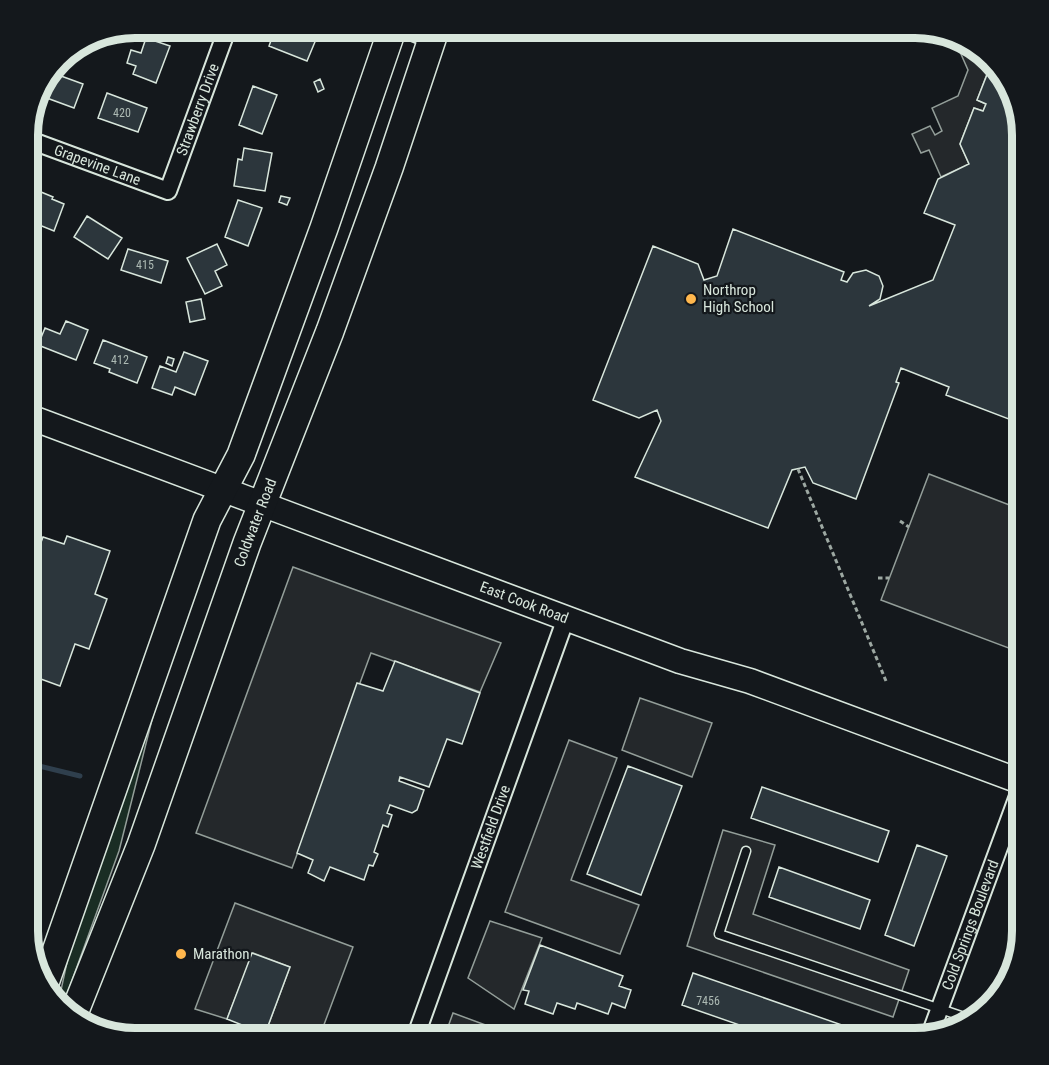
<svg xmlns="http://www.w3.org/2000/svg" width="1049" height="1065" font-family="'Roboto Condensed',sans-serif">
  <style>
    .green { fill: #1a2d24; stroke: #939e99; stroke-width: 1.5 }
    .parking { fill: #24282b; stroke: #939e99; stroke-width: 1.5 }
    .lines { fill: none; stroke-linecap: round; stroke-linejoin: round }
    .stream { stroke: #2f3f4d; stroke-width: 5 }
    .building { fill: #2c363c; stroke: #d8e6dc; stroke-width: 1.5 }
    .service-casing { stroke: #d8e6dc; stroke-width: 11 }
    .minor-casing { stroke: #d8e6dc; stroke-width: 20 }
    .secondary-casing { stroke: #d8e6dc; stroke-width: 27 }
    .primary-casing { stroke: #d8e6dc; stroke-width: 30 }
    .path { stroke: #9da8a2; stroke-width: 3; stroke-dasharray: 4.5 3; stroke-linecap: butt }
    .service { stroke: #14181c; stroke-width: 8 }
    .minor { stroke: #14181c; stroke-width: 16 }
    .secondary { stroke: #14181c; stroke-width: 24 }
    .primary { stroke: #14181c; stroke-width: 27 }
    .poi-dot { fill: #ffb74d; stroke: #14181c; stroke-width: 2 }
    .labels { text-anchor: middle; stroke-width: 4.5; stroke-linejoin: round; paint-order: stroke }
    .number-label { font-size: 12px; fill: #adbab4 }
    .street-label { font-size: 15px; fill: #d8e6dc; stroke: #14181c }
    .poi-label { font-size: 15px; fill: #d8e6dc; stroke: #14181c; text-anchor: start }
    .rim { fill: none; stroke: #d8e6dc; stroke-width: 8 }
  </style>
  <rect width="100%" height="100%" fill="#14181c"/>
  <path class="green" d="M 159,692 L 119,851 L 62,1008 L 58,1004 L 72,939 Z"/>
  <path class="parking" d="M 965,41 L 992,61 L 977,100 L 986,104 L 983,111 L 974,108 L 960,144 L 969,164 L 941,177 L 929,150 L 921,153 L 912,134 L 930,126 L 935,135 L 942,131 L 932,108 L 958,96 L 968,70 L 957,45 Z
    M 929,474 L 1012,506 L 1022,481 L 1022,653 L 881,600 Z
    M 293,567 L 501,643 L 480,692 L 371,653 L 292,868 L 196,833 Z
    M 640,698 L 712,723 L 692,777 L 622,750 Z
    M 569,740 L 617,758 L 571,880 L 639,905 L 620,954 L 505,912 Z
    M 723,830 L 775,845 L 753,914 L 909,970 L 893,1017 L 687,946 Z
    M 235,903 L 353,947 L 319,1038 L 277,1038 L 265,1034 L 290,967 L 253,953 L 227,1019 L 195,1009 Z
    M 490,921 L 542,938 L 514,1009 L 468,978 Z
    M 453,1013 L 499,1030 L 496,1038 L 444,1038 Z
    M 108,1022 L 155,1038 L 135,1038 L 105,1031 Z"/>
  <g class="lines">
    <path class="stream" d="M 27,763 L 80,776"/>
  </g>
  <path class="building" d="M 276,27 L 291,27 L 317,37 L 307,61 L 269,46 Z
    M 146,38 L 170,46 L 156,83 L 133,74 L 136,66 L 127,63 L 131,50 L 141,53 Z
    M 990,67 L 998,70 L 1022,135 L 1022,424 L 946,395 L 949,387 L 901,368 L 896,382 L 899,383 L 856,499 L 813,483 L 805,467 L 792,470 L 768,528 L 635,477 L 661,421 L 657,410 L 639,418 L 593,400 L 653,246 L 698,264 L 704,280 L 717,276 L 733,229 L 844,272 L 841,280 L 847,282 L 853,273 L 866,270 L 879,276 L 883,286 L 880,299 L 869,306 L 933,280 L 955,225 L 924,213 L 938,179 L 969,164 L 960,144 L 974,108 L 983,111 L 986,104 L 977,100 Z
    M 50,72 L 83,84 L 74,108 L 36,94 Z
    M 320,79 L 324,89 L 318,92 L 314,82 Z
    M 253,86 L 277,95 L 262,134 L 239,125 Z
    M 107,93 L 147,108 L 138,132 L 98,118 Z
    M 244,148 L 272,153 L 265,191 L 234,186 L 238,159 L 242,160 Z
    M 29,187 L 53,197 L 52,199 L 64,204 L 54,231 L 27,220 Z
    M 281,196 L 290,198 L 287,205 L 279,202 Z
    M 238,200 L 262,208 L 248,246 L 225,237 Z
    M 87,216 L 122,238 L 108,259 L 74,237 Z
    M 217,244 L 227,265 L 215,271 L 222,286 L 205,294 L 187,258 Z
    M 128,249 L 168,261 L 161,283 L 121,270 Z
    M 201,299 L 205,319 L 190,322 L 186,302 Z
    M 27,318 L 35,321 L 29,340 L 27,339 Z
    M 66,321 L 88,330 L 76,360 L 38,345 L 45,328 L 60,334 Z
    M 103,340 L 147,357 L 137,383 L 109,372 L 110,369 L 94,363 Z
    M 184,352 L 208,361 L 195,395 L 175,387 L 172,395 L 152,388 L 160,366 L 176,372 Z
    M 168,357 L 174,359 L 172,366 L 166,363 Z
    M 67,536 L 110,551 L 95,594 L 107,599 L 89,649 L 75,644 L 60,686 L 27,674 L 27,601 L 30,594 L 27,580 L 43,537 L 64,544 Z
    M 395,661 L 480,693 L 462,744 L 447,739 L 429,787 L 400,777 L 399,781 L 424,790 L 417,810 L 412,813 L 390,805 L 387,813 L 392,815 L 388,827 L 383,825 L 374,852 L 378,854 L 373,866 L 369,865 L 364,880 L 330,867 L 324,881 L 308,873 L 313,860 L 297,853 L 357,683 L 383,691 Z
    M 628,766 L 682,786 L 641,895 L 587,874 Z
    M 762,787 L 889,831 L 878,862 L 751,818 Z
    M 917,845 L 947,856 L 914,946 L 885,935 Z
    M 779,867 L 870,900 L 860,929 L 769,897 Z
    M 1022,924 L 1022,930 L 1010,979 L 1003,977 Z
    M 540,945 L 623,976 L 619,986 L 631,990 L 625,1008 L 612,1003 L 608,1014 L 577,1003 L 575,1009 L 557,1003 L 553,1014 L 525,1004 L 529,991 L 523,990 Z
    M 252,953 L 290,967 L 265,1034 L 227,1019 Z
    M 693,973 L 879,1038 L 777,1038 L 682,1005 Z
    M 502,1030 L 526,1038 L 499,1038 Z"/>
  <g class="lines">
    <g class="service-casing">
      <path id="service" d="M 746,851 L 719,934 L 967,1018"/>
    </g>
    <g class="minor-casing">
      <g id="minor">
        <path d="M 400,27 L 432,40"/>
        <path id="s1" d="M 27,139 L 168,191 L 228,27"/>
        <path id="s2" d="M 931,1032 L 1022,785"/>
        <path id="s3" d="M 415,1038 L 566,618"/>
      </g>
    </g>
    <g class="secondary-casing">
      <g id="secondary">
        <path id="s4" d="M 27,416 L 680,661 L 750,681 L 1022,782"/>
      </g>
    </g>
    <g class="primary-casing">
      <g id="primary">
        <path d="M 46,980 L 207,520 L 241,455 L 324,228 L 393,27"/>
        <path id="s5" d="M 73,1016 L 141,845 L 247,543 L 330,331 L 389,168 L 436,27"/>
      </g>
    </g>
    <path class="path" d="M 798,469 L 886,681
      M 900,521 L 909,527
      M 878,578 L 889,578"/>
    <use href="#service" class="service"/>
    <use href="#minor" class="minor"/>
    <use href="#secondary" class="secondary"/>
    <use href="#primary" class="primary"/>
  </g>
  <g class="poi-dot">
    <circle cx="691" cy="299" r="6"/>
    <circle cx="181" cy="954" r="6"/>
  </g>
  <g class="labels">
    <g class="number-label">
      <text x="122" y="117">420</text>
      <text x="145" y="269">415</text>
      <text x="120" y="364">412</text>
      <text x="708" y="1005">7456</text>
    </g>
    <g class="street-label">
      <text dy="5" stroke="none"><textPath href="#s1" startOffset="237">Strawberry Drive</textPath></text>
      <text dy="5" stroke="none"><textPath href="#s1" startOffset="75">Grapevine Lane</textPath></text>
      <text dy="5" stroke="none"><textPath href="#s5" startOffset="526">Coldwater Road</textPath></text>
      <text dy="5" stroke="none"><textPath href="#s4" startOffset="531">East Cook Road</textPath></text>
      <text dy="5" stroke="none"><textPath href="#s3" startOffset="224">Westfield Drive</textPath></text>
      <text dy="5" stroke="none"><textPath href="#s2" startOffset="114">Cold Springs Boulevard</textPath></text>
    </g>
    <g class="poi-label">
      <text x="703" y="295">Northrop<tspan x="703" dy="17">High School</tspan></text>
      <text x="193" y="959">Marathon</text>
    </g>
  </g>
  <path d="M0 0H1049V1065H0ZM135 38H915A97 97 0 0 1 1012 135V931A97 97 0 0 1 915 1028H135A97 97 0 0 1 38 931V135A97 97 0 0 1 135 38Z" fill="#14181c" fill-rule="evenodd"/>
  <path class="rim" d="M135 38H915A97 97 0 0 1 1012 135V931A97 97 0 0 1 915 1028H135A97 97 0 0 1 38 931V135A97 97 0 0 1 135 38Z"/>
</svg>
